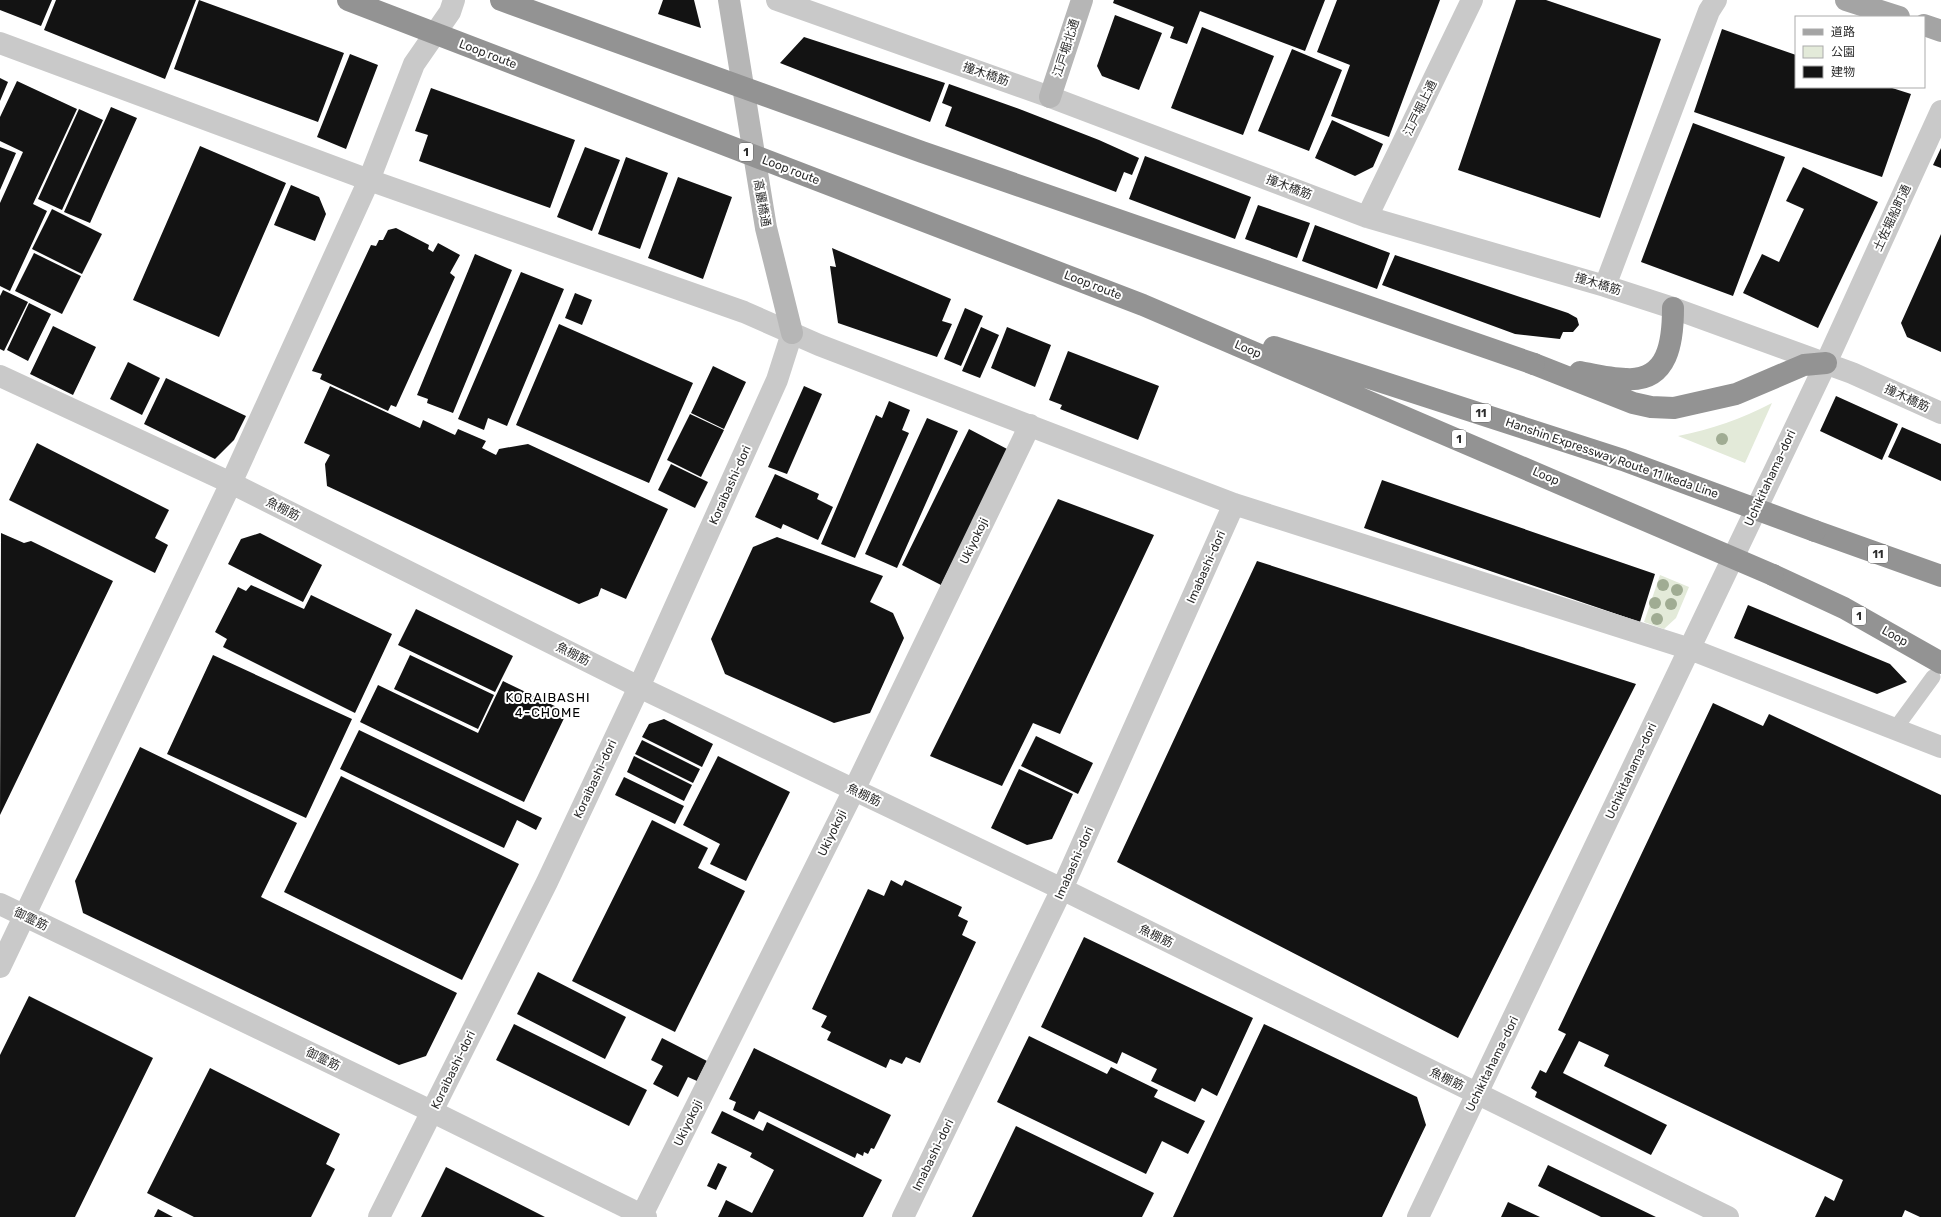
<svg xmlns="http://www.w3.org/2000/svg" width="1941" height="1217" font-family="Rubik,'Noto Sans JP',sans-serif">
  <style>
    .green { fill: #e3ead9 }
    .building { fill: #131313 }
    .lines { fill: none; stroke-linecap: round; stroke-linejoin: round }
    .lane { stroke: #c9c9c9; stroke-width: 15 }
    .street { stroke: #c9c9c9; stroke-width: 22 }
    .secondary { stroke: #b6b6b6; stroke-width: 22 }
    .primary { stroke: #a4a4a4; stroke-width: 22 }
    .highway { stroke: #939393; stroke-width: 22 }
    .highway-bridge { stroke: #939393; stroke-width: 22 }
    .tree { fill: #a0ac93 }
    .labels { text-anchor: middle; stroke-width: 4; stroke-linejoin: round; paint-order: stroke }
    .shield { fill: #fff; stroke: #6b6b6b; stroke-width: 1 }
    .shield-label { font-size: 11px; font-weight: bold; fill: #2c2c2c }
    .street-label { font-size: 12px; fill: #2c2c2c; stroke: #fff }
    .neighbourhood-label { font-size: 13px; letter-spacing: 1px; fill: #000; stroke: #fff }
  </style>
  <rect width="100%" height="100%" fill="#fff"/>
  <path class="green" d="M 1772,403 L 1745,463 L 1678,436 C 1712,429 1741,419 1772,403 Z
    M 1660,575 L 1689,587 L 1676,618 L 1664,629 L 1644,622 Z"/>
  <path class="building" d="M 0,0 L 52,0 L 41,26 L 0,10 Z
    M 56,0 L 196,0 L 165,79 L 44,30 Z
    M 199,0 L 344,53 L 318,122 L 174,69 Z
    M 663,0 L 694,0 L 701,28 L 658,14 Z
    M 1114,0 L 1325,0 L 1305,51 L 1200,11 L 1187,44 L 1170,38 L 1174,27 L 1113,3 Z
    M 1337,0 L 1440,0 L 1389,137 L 1331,116 L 1350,65 L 1317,52 Z
    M 1516,0 L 1546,0 L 1661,39 L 1600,218 L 1458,170 Z
    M 1115,15 L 1162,33 L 1139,90 L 1102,76 L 1097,66 Z
    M 1202,27 L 1274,56 L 1243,135 L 1171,108 Z
    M 1722,29 L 1796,55 L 1796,87 L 1889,87 L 1911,94 L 1882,177 L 1694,112 Z
    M 804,37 L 945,83 L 930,122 L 780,63 Z
    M 1292,49 L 1342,70 L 1309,151 L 1258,131 Z
    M 350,54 L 378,65 L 346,149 L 317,137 Z
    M 0,78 L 8,82 L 0,101 Z
    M 17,81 L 77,109 L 33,204 L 47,211 L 10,291 L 0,286 L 0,203 L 23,152 L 0,141 L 0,117 Z
    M 949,84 L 1022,110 L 1099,140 L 1139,158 L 1132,175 L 1124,172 L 1116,192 L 945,126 L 952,107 L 942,103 Z
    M 431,88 L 575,140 L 550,208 L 419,161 L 428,135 L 415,131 Z
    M 111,107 L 137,118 L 90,223 L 64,212 Z
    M 79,109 L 103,120 L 62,210 L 38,199 Z
    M 1332,120 L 1383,144 L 1373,167 L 1355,176 L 1315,158 Z
    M 1693,123 L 1785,157 L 1733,296 L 1641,262 Z
    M 200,146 L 286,183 L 219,337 L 133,300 Z
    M 0,147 L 16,153 L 0,190 Z
    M 585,147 L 620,160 L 592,231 L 557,217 Z
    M 1941,148 L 1941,168 L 1933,165 Z
    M 1145,156 L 1251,197 L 1235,239 L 1129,199 Z
    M 626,157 L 668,173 L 640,249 L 598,234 Z
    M 1803,167 L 1878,202 L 1818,328 L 1743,293 L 1762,254 L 1779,262 L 1804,209 L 1786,201 Z
    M 678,177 L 732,197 L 703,279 L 648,258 Z
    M 291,185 L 319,197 L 326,214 L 315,241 L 274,225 Z
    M 1258,205 L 1310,223 L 1297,258 L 1245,239 Z
    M 52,209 L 102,234 L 82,274 L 32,249 Z
    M 1315,225 L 1390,253 L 1377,289 L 1302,261 Z
    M 396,228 L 429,245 L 428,249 L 433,252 L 438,243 L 460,255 L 450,273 L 455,277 L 396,407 L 391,405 L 388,411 L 320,379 L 322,374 L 312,371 L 371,245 L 376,246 L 379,240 L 383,240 L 388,230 Z
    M 1941,234 L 1941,352 L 1907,337 L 1901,323 Z
    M 832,248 L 951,299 L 942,321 L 952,324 L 937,357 L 838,323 L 830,266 L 836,267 Z
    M 34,253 L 81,276 L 62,314 L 15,291 Z
    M 475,254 L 512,270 L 453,413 L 427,403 L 428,399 L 417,395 Z
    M 1395,255 L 1568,313 L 1577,318 L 1579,325 L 1573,332 L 1563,332 L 1560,339 L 1515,334 L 1382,285 Z
    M 521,272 L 564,289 L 507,426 L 488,418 L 484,430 L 458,419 Z
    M 3,290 L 28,302 L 4,351 L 0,349 L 0,296 Z
    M 575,293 L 592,300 L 582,325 L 565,318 Z
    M 29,303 L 51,314 L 28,361 L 7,350 Z
    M 965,308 L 983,316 L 961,366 L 944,359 Z
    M 559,324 L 693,383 L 649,483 L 516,425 Z
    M 53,326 L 96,347 L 73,395 L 30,374 Z
    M 981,327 L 999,335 L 980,378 L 962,371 Z
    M 1007,327 L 1051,345 L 1035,387 L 991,368 Z
    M 1068,351 L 1159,386 L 1138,440 L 1060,409 L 1062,405 L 1049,400 Z
    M 128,362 L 160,378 L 142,415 L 110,399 Z
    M 713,366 L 746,382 L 724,429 L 691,413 Z
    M 166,378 L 246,416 L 234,440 L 215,459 L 144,424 Z
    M 330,386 L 420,428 L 423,420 L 455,435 L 458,429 L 486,441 L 482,448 L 496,455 L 499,449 L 528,444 L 668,509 L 626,599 L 601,588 L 598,596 L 579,604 L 327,486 L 325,464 L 330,455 L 304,443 Z
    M 804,386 L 822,394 L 787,474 L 768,467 Z
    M 1836,396 L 1898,424 L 1882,460 L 1820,431 Z
    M 889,401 L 910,410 L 902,430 L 909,433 L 855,558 L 821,544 L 876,415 L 882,418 Z
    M 690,414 L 724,430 L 701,477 L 667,460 Z
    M 927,418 L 958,431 L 897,568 L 865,554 Z
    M 1902,427 L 1941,444 L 1941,481 L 1888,457 Z
    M 969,429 L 1009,450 L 941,585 L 902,565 Z
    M 37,443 L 169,510 L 155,538 L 168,545 L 155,573 L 9,500 Z
    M 671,464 L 708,482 L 695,508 L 658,490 Z
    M 775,474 L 819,494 L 817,499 L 833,507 L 818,540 L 783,524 L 781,529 L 755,517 Z
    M 1382,480 L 1655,574 L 1640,622 L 1364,528 Z
    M 1058,499 L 1154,535 L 1060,734 L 1033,723 L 1002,786 L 930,756 Z
    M 1,533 L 24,543 L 31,541 L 113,581 L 0,815 Z
    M 260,533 L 322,565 L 303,602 L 228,564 L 241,539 Z
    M 777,537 L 883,576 L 870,602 L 893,613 L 904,638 L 870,713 L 834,723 L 725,674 L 711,639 L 753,547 Z
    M 1257,561 L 1636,684 L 1458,1038 L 1117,862 Z
    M 251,585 L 304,609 L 311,595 L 392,634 L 355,713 L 223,647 L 227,639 L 215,632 L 238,587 L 246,591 Z
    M 1748,605 L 1890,664 L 1907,682 L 1877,694 L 1734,638 Z
    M 416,609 L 513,656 L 495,692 L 398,645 Z
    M 213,655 L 352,719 L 306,818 L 167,754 Z
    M 410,655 L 494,695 L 478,729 L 394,689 Z
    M 503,681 L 567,712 L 524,802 L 360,722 L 378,685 L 478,733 Z
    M 1713,703 L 1763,726 L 1769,714 L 1941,795 L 1941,1217 L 1920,1217 L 1905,1210 L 1902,1217 L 1815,1217 L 1825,1196 L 1834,1201 L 1843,1180 L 1604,1066 L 1609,1055 L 1579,1041 L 1563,1073 L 1667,1125 L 1651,1155 L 1535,1097 L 1537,1092 L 1531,1088 L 1540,1070 L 1546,1073 L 1566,1034 L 1558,1030 Z
    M 664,719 L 713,744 L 702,767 L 642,737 L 649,724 Z
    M 359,730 L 542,818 L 536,830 L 517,820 L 504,848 L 340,769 Z
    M 1036,736 L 1093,763 L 1078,794 L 1021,766 Z
    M 642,740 L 700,769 L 693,783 L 635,754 Z
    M 140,747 L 297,823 L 261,897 L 457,993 L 426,1056 L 399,1065 L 83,913 L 75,881 Z
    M 634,756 L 692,785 L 684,801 L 627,772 Z
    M 718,756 L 790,792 L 746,881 L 710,864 L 720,844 L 683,825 Z
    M 1019,769 L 1073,794 L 1052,839 L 1027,845 L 991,828 Z
    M 341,776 L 519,864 L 462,980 L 284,892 Z
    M 624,777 L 684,806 L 675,824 L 615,795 Z
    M 652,820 L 708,848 L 698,868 L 745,891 L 675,1032 L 572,981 Z
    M 891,880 L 902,886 L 905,880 L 962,907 L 958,916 L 968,921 L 962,935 L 976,942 L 920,1063 L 906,1057 L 902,1064 L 890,1059 L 886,1068 L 827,1040 L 831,1032 L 821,1027 L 827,1016 L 812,1009 L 868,889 L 884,896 Z
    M 1084,937 L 1253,1018 L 1217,1096 L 1202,1088 L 1195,1102 L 1151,1081 L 1157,1069 L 1122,1052 L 1117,1064 L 1041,1027 Z
    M 538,972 L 626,1017 L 605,1059 L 517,1014 Z
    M 29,996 L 153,1058 L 75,1217 L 0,1217 L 0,1055 Z
    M 514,1024 L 647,1090 L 629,1126 L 496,1060 Z
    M 1264,1024 L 1417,1097 L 1426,1125 L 1382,1217 L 1173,1217 Z
    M 1029,1036 L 1107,1074 L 1111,1067 L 1158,1090 L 1154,1097 L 1205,1121 L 1188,1154 L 1162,1141 L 1146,1174 L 997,1102 Z
    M 662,1038 L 707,1061 L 697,1081 L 688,1077 L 678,1097 L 653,1084 L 663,1066 L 651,1060 Z
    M 754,1048 L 891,1115 L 874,1149 L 871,1148 L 868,1154 L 864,1152 L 863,1156 L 857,1153 L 855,1158 L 759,1111 L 754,1120 L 733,1110 L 736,1102 L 729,1099 Z
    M 210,1068 L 340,1134 L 326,1164 L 335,1169 L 311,1217 L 194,1217 L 147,1193 Z
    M 722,1111 L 763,1131 L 767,1122 L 882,1180 L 863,1217 L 718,1217 L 726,1200 L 752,1213 L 774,1170 L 750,1157 L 752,1153 L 711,1133 Z
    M 1016,1126 L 1154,1193 L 1142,1217 L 972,1217 Z
    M 718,1163 L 727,1167 L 716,1190 L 707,1186 Z
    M 1548,1165 L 1656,1217 L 1601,1217 L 1538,1186 Z
    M 446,1167 L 545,1217 L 421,1217 Z
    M 1508,1202 L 1540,1217 L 1501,1217 Z
    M 158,1209 L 173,1217 L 154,1217 Z"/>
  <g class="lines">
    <path class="lane" d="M 1895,729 L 1933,677"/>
    <path class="street" d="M 777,0 L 1050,97 L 1367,217 L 1605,286 L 1673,308 L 1852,373 L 1941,413
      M 0,43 L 369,180 L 744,312 L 819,345 L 1234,504 L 1690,649 L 1941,747
      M 1367,217 L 1472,0
      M 1605,286 L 1709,11 L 1716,0
      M 0,376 L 231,483 L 639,687 L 1062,889 L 1728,1217
      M 0,904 L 433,1112 L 646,1217
      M 0,967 L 231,483 L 369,180 L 414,64 L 450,12 L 454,0
      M 379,1217 L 547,882 L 639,687 L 777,380 L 792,333
      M 641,1217 L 854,790 L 1030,425
      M 903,1217 L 1062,889 L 1234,504
      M 1418,1217 L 1826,363 L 1941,111"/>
    <path class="secondary" d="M 729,0 L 766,228 L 792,333
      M 1050,97 L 1082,0"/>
    <path class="primary" d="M 1846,0 L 1899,17
      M 1924,25 L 1941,31"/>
    <path class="highway" d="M 1534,364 L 1633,403 L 1651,407 L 1674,408 L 1736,394 L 1804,365 L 1826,363
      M 1580,372 C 1595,375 1611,379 1626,379 C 1669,382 1673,340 1673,308
      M 1815,531 L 1941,576
      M 1773,575 L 1844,608 L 1941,663"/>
    <path class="highway-bridge" d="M 348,0 L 1143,305 L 1773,575
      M 501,0 L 922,152 L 1534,364
      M 1274,347 L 1623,460 L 1815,531"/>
  </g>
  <g class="tree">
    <circle cx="1722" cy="439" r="6"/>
    <circle cx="1663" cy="585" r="6"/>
    <circle cx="1677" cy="590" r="6"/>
    <circle cx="1655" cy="603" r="6"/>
    <circle cx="1671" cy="604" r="6"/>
    <circle cx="1657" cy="619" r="6"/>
  </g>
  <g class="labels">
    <g class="shield">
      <rect x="739" y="143" width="14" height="18" rx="3"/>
      <rect x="1471" y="404" width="20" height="18" rx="3"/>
      <rect x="1452" y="430" width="14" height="18" rx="3"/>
      <rect x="1868" y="545" width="20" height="18" rx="3"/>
      <rect x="1852" y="607" width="14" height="18" rx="3"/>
    </g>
    <g class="shield-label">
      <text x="746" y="156">1</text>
      <text x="1481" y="417">11</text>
      <text x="1459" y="443">1</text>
      <text x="1878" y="558">11</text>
      <text x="1859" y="620">1</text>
    </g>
    <g class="street-label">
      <text transform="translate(1066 48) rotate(-72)" y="4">江戸堀北通</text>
      <text transform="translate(488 54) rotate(21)" y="4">Loop route</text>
      <text transform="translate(986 74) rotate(19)" y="4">撞木橋筋</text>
      <text transform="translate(1420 108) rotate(-64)" y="4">江戸堀上通</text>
      <text transform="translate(791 170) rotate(21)" y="4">Loop route</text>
      <text transform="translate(1289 187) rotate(21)" y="4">撞木橋筋</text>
      <text transform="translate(762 203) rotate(80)" y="4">高麗橋通</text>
      <text transform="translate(1892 218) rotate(-65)" y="4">土佐堀船町通</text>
      <text transform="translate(1598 284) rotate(17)" y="4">撞木橋筋</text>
      <text transform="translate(1093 285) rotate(21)" y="4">Loop route</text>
      <text transform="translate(1248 349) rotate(23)" y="4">Loop</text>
      <text transform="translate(1907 398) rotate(25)" y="4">撞木橋筋</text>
      <text transform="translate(1612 458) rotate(19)" y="4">Hanshin Expressway Route 11 Ikeda Line</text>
      <text transform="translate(1546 476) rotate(23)" y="4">Loop</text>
      <text transform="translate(1770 478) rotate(-65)" y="4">Uchikitahama-dori</text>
      <text transform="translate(730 485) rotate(-66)" y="4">Koraibashi-dori</text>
      <text transform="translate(283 509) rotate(27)" y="4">魚棚筋</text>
      <text transform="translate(974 541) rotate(-64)" y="4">Ukiyokoji</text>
      <text transform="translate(1206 567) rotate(-66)" y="4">Imabashi-dori</text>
      <text transform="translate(1895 636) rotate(29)" y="4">Loop</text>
      <text transform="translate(573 654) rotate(27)" y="4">魚棚筋</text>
      <text transform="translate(1631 771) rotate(-65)" y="4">Uchikitahama-dori</text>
      <text transform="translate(595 779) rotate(-65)" y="4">Koraibashi-dori</text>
      <text transform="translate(864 795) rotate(25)" y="4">魚棚筋</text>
      <text transform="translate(832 833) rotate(-64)" y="4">Ukiyokoji</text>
      <text transform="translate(1074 863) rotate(-66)" y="4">Imabashi-dori</text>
      <text transform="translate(31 919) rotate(26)" y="4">御霊筋</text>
      <text transform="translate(1156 936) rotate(26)" y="4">魚棚筋</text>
      <text transform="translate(323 1059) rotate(26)" y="4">御霊筋</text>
      <text transform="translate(1492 1064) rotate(-64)" y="4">Uchikitahama-dori</text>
      <text transform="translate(453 1070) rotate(-64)" y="4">Koraibashi-dori</text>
      <text transform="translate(1447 1079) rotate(26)" y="4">魚棚筋</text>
      <text transform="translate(688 1123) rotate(-64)" y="4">Ukiyokoji</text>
      <text transform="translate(933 1155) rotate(-64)" y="4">Imabashi-dori</text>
    </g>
    <g class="neighbourhood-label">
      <text x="548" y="702">KORAIBASHI<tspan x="548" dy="15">4-CHOME</tspan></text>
    </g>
  </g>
  <rect x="1795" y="16" width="130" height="72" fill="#ffffff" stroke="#ababab"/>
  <rect x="1803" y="29" width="20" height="6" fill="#a4a4a4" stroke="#ababab"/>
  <text x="1831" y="36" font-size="12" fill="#2c2c2c">道路</text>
  <rect x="1803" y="46" width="20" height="12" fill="#e3ead9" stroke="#ababab"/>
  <text x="1831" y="56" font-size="12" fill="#2c2c2c">公園</text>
  <rect x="1803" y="66" width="20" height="12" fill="#131313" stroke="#ababab"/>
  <text x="1831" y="76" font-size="12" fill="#2c2c2c">建物</text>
</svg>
